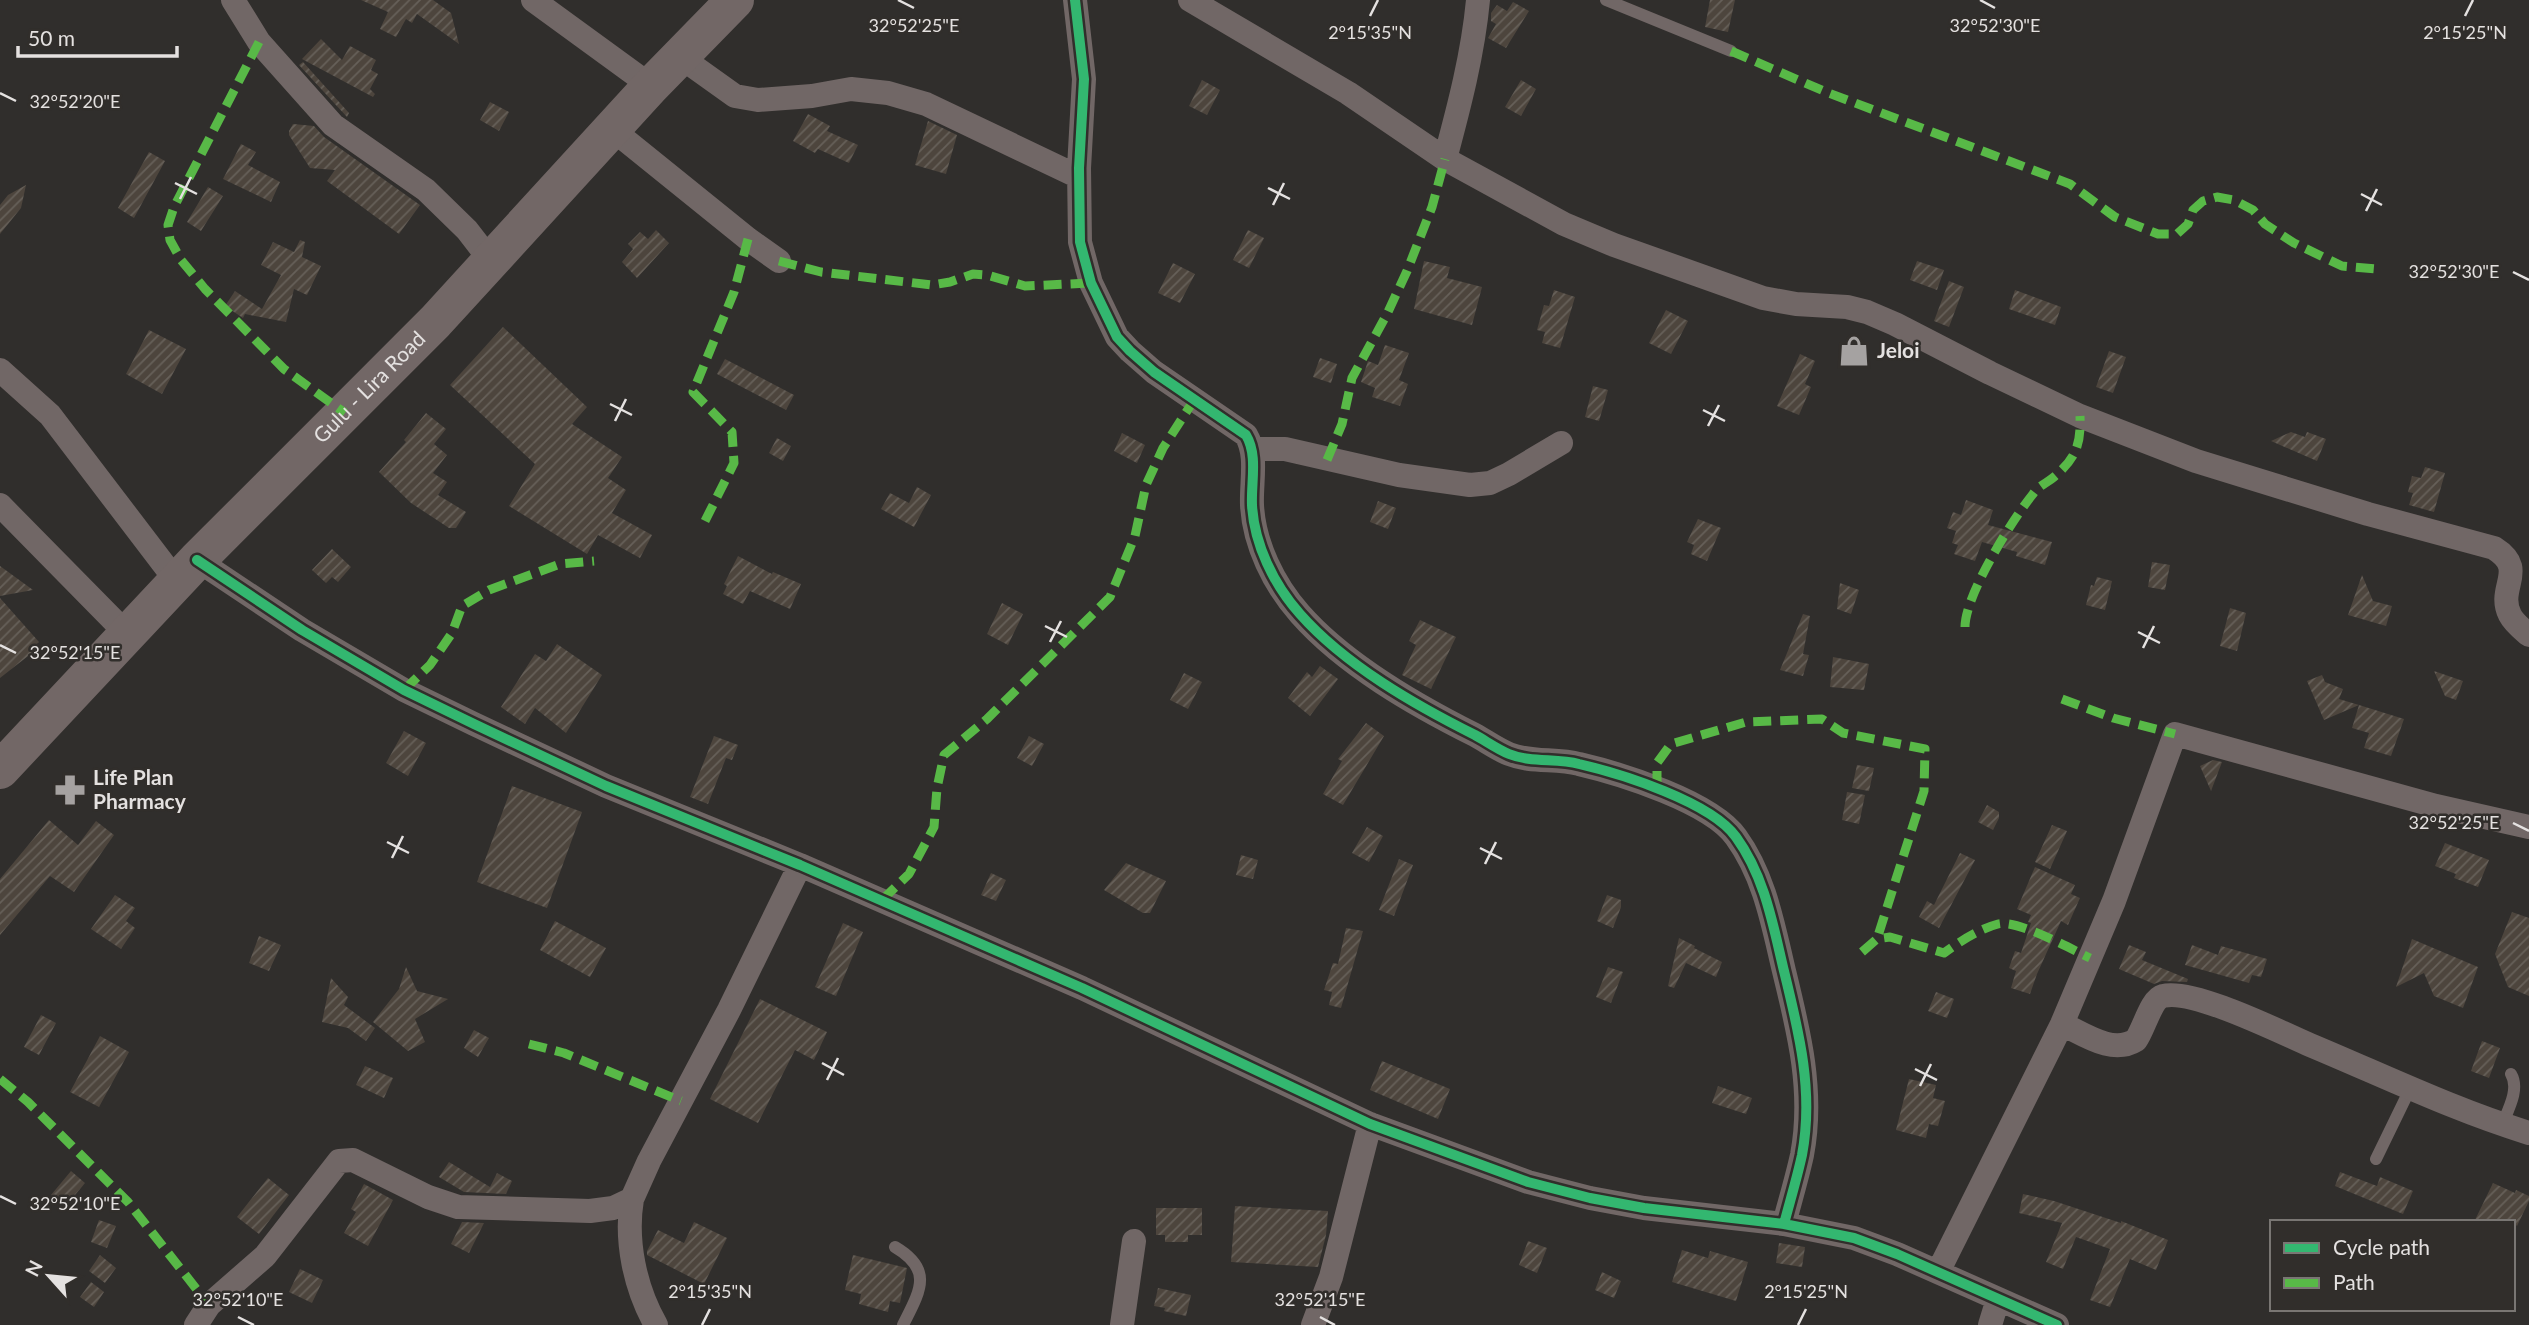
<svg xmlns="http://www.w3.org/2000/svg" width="2529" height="1325" font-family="Lato,sans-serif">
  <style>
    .building { fill: url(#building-hatch) }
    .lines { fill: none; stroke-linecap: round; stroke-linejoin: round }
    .lane { stroke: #716766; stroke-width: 12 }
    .street { stroke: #716766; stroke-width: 24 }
    .primary { stroke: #726766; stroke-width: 38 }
    .quiet { stroke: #58b947; stroke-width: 9; stroke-dasharray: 18 9; stroke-linecap: butt }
    .cycleway-casing { stroke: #312e2b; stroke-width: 15 }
    .cycleway { stroke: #33b770; stroke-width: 10 }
    .ticks { fill: none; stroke: #e4e1e0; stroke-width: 2.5 }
    .labels { text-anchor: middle; stroke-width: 5; stroke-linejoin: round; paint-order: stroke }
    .poi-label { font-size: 21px; font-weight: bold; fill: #e4e1e0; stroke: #312e2b; text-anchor: start }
    .street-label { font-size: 21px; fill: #e4e1e0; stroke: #312e2b }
    .ticks-label { font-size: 18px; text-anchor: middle; fill: #e4e1e0; stroke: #312e2b; stroke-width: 5; stroke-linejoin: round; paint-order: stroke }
  </style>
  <defs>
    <pattern id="building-hatch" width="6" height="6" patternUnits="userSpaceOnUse" patternTransform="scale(1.75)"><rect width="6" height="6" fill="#4d453d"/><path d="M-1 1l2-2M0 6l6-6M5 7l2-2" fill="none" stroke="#666059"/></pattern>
  </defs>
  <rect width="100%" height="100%" fill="#302e2c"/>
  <path class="building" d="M 361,0 L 433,0 L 451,13 L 459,44 L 417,14 L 412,23 L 406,19 L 396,37 L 380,29 L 388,12 Z
    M 1710,0 L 1735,0 L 1728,32 L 1705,27 Z
    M 1513,2 L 1529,11 L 1506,48 L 1488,38 L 1496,24 L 1491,21 L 1491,13 L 1497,5 L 1507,11 Z
    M 321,39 L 342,60 L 350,46 L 376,60 L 371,70 L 378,74 L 370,89 L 375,94 L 373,97 L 302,59 Z
    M 303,62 L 349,113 L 347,117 L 299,65 Z
    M 1202,80 L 1220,90 L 1207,115 L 1189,106 Z
    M 1521,80 L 1536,89 L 1521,116 L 1505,107 Z
    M 490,102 L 509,112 L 499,131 L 480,120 Z
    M 808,114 L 830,126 L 827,131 L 858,145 L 849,163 L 818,149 L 815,153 L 793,141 Z
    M 928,121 L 957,135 L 946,174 L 915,165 Z
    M 293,124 L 314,126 L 324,137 L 420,205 L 399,234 L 327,181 L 335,170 L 310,168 L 289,135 L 289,131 Z
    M 241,144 L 256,152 L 248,165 L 280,182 L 271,202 L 223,179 Z
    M 149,152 L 165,161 L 134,218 L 118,208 Z
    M 26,185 L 21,208 L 0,234 L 0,205 L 8,195 Z
    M 208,187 L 223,196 L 201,231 L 187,222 Z
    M 656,230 L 669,243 L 637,278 L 622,262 L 633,249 L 628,244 L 640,232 L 648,239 Z
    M 1248,230 L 1264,238 L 1249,268 L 1233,260 Z
    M 300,240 L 305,242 L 302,257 L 321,266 L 307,295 L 294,289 L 286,322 L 245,314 L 243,318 L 225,306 L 235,291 L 262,309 L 281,275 L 261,265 L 273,242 L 294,252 Z
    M 1424,261 L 1450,267 L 1447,278 L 1482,287 L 1472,325 L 1414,309 Z
    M 1917,261 L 1944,270 L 1937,290 L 1910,280 Z
    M 1173,263 L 1195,274 L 1180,303 L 1158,293 Z
    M 1949,281 L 1964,287 L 1949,327 L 1934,321 Z
    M 1554,290 L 1575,297 L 1560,348 L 1542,343 L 1545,332 L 1537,330 L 1544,305 L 1549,306 Z
    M 2015,290 L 2061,307 L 2055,325 L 2009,309 Z
    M 1666,310 L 1688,321 L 1671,354 L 1649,343 Z
    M 503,327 L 587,407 L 572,424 L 622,457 L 608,478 L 626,490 L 612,513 L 652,535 L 640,558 L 598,535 L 587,554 L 509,506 L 535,464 L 450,385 Z
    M 149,330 L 186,349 L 162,394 L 126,374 Z
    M 1385,345 L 1409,353 L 1399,380 L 1408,384 L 1400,406 L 1372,397 L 1375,388 L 1361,382 L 1368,361 L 1378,365 Z
    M 2109,351 L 2126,357 L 2113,393 L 2096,387 Z
    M 1800,354 L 1815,361 L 1805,384 L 1811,387 L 1799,415 L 1777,406 Z
    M 1320,358 L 1337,364 L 1331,383 L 1313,377 Z
    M 725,359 L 794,395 L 786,410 L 717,374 Z
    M 1593,386 L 1608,390 L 1599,421 L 1585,417 Z
    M 426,413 L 446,429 L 434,444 L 447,455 L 433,473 L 447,482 L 438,495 L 466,512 L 456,528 L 449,528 L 411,503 L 379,472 L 406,442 L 404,440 Z
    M 2291,432 L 2305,437 L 2307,432 L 2326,439 L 2317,461 L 2271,441 Z
    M 1122,433 L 1145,445 L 1137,463 L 1114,451 Z
    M 777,438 L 791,446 L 783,461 L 769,453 Z
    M 2425,467 L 2445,473 L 2434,512 L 2409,505 L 2413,493 L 2408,492 L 2412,476 L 2421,478 Z
    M 917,487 L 931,495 L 914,527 L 881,509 L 890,493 L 909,503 Z
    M 1966,500 L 1993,510 L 1988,525 L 2052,542 L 2045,565 L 2016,556 L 2017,552 L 1982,542 L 1975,561 L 1954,554 L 1958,545 L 1952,543 L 1956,531 L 1947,528 L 1953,512 L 1961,515 Z
    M 1378,501 L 1396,508 L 1388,529 L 1370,522 Z
    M 1698,519 L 1721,528 L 1707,561 L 1691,554 L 1694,545 L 1687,542 Z
    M 332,549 L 351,567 L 338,582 L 332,577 L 326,583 L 312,570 Z
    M 738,556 L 772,574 L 773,572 L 801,584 L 790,609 L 750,591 L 743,604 L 723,594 L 727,586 L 724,584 Z
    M 2152,562 L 2170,565 L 2165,590 L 2148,587 Z
    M 0,566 L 33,590 L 0,596 Z
    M 2362,575 L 2373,601 L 2392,606 L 2386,626 L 2348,615 Z
    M 2097,577 L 2112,581 L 2105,610 L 2086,605 L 2091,585 L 2094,586 Z
    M 1840,583 L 1859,590 L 1851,614 L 1837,609 Z
    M 0,598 L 39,642 L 34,646 L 37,649 L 0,678 Z
    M 1002,603 L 1023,614 L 1008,645 L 987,634 Z
    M 2230,608 L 2246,613 L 2237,651 L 2220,646 Z
    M 1803,614 L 1810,616 L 1803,654 L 1809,655 L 1803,676 L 1780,670 Z
    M 1420,620 L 1456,637 L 1431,689 L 1402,675 L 1416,645 L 1409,641 Z
    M 557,644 L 602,675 L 566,733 L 535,708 L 525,724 L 501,707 L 535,654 L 546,661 Z
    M 1833,657 L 1869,664 L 1864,690 L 1830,687 Z
    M 1320,666 L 1338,679 L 1310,716 L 1288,698 L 1307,672 L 1312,677 Z
    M 2434,671 L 2463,681 L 2456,700 L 2445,696 Z
    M 1184,673 L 1202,682 L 1188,709 L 1170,700 Z
    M 2322,675 L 2325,682 L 2343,689 L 2339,699 L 2359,705 L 2324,720 L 2307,681 Z
    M 2359,705 L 2404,719 L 2391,756 L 2364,748 L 2369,733 L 2352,728 Z
    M 1366,723 L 1384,736 L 1343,805 L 1323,794 L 1342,761 L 1338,759 Z
    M 404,731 L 426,743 L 408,776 L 386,763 Z
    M 714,736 L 738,745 L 732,760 L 726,758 L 708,804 L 690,797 Z
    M 1029,736 L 1044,744 L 1032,766 L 1017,758 Z
    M 2213,760 L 2222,762 L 2211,791 L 2200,766 Z
    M 1857,765 L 1874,768 L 1869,791 L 1852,788 Z
    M 512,786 L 582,812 L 547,908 L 477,882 Z
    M 1847,792 L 1865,795 L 1859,824 L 1842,820 Z
    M 1987,805 L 1999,812 L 1999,818 L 1993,830 L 1978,822 Z
    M 49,820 L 78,845 L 96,821 L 114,835 L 74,892 L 50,876 L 0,935 L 0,879 Z
    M 2052,825 L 2067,831 L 2050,869 L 2035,862 Z
    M 1367,827 L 1383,836 L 1369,862 L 1352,853 Z
    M 2445,843 L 2489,860 L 2478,887 L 2454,878 L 2456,874 L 2435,866 Z
    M 1960,853 L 1975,860 L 1939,928 L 1919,917 L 1927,901 L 1934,905 Z
    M 1241,855 L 1258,860 L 1253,879 L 1236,875 Z
    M 1399,859 L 1413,865 L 1394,916 L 1379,910 Z
    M 1126,863 L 1166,881 L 1150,913 L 1143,913 L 1104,890 Z
    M 2035,867 L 2075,885 L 2071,894 L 2080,898 L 2068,925 L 2061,921 L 2037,974 L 2030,994 L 2011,988 L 2016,971 L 2009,968 L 2015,951 L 2021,953 L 2031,923 L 2028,922 L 2031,915 L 2017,909 Z
    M 991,873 L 1006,880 L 996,901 L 981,895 Z
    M 115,895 L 135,908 L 126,921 L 135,928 L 121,949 L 91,929 Z
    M 1607,895 L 1621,900 L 1621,907 L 1613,928 L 1597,921 Z
    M 2512,912 L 2529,918 L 2529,996 L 2508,987 L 2495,954 Z
    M 555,921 L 606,948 L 590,977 L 540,950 Z
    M 843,923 L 863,932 L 836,996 L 815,987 Z
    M 1346,928 L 1363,931 L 1341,1008 L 1329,1005 L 1332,992 L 1324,990 L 1333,963 L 1338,964 Z
    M 259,936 L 281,945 L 269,971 L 249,963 Z
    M 1679,938 L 1695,946 L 1694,948 L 1722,962 L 1716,977 L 1686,963 L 1674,988 L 1668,986 Z
    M 2412,939 L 2478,967 L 2463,1008 L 2434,996 L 2424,973 L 2396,987 Z
    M 2129,945 L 2146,952 L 2142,960 L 2188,979 L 2187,982 L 2162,981 L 2154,984 L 2119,969 Z
    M 2192,945 L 2218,955 L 2221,946 L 2267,959 L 2261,977 L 2252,975 L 2249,983 L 2185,965 Z
    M 406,967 L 417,991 L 448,999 L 415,1019 L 425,1042 L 408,1051 L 373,1022 L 399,989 Z
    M 1608,967 L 1623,972 L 1611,1003 L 1596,997 Z
    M 331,978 L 348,997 L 344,1005 L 375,1028 L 366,1041 L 348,1028 L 322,1022 Z
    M 1936,992 L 1954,999 L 1947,1018 L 1928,1011 Z
    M 760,999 L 827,1032 L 814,1060 L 795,1050 L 758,1123 L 710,1099 Z
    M 41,1015 L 56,1023 L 39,1055 L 24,1047 Z
    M 474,1030 L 489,1038 L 478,1057 L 464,1048 Z
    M 100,1036 L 129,1052 L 99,1107 L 70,1092 Z
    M 2482,1041 L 2500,1048 L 2489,1078 L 2471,1071 Z
    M 1382,1061 L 1450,1089 L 1438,1119 L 1370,1090 Z
    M 365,1066 L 393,1078 L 384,1098 L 356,1085 Z
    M 1909,1079 L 1936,1085 L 1933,1098 L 1945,1101 L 1938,1126 L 1929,1124 L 1926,1138 L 1896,1130 Z
    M 1718,1086 L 1752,1098 L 1746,1114 L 1712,1103 Z
    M 449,1162 L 490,1187 L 497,1173 L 512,1181 L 506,1194 L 464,1192 L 439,1177 Z
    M 71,1171 L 85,1183 L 65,1207 L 51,1195 Z
    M 2340,1172 L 2377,1186 L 2380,1177 L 2413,1191 L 2403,1214 L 2335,1186 Z
    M 268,1178 L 289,1195 L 259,1234 L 237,1217 Z
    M 2493,1183 L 2515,1193 L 2516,1190 L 2529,1196 L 2529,1201 L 2517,1226 L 2513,1222 L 2474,1222 Z
    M 364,1184 L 393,1200 L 368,1246 L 344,1233 L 356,1212 L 351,1209 Z
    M 2023,1194 L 2054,1201 L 2121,1223 L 2121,1221 L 2168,1240 L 2156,1270 L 2130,1259 L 2110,1307 L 2090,1300 L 2110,1249 L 2076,1237 L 2063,1269 L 2046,1262 L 2062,1223 L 2019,1213 Z
    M 1235,1206 L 1328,1211 L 1326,1235 L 1318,1267 L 1231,1262 Z
    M 1156,1208 L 1202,1208 L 1202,1235 L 1188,1235 L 1188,1242 L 1165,1242 L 1165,1235 L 1156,1235 Z
    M 99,1220 L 116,1226 L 107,1248 L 91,1242 Z
    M 462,1222 L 484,1223 L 469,1253 L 451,1244 Z
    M 694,1222 L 727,1238 L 704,1284 L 647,1255 L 647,1251 L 658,1230 L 684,1243 Z
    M 1528,1241 L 1547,1248 L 1537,1273 L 1519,1265 Z
    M 1779,1243 L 1805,1247 L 1802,1267 L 1776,1263 Z
    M 1682,1250 L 1708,1258 L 1710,1251 L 1748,1262 L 1736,1301 L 1672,1282 Z
    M 100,1255 L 116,1268 L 105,1283 L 89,1271 Z
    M 853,1255 L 907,1268 L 900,1303 L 890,1301 L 888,1312 L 859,1304 L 861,1294 L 845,1290 Z
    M 300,1269 L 323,1280 L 312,1303 L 289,1292 Z
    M 1602,1272 L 1621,1281 L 1614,1298 L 1595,1290 Z
    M 91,1282 L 104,1292 L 94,1307 L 80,1297 Z
    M 1158,1288 L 1191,1295 L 1186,1316 L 1164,1311 L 1165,1308 L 1154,1306 Z"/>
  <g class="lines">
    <path class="lane" d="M 1606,0 L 1731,51
      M 2502,1125 C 2508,1110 2520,1089 2511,1074
      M 2376,1159 L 2411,1087
      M 895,1247 C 934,1270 920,1291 903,1325"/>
    <path class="street" d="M 233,0 L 259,42 L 333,125 L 426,190 L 467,230 L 491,261
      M 533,0 L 651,86
      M 1075,0 L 1084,79 L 1079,168 L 1080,242 L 1091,283 L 1117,337 L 1130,351 L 1154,372 L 1246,435 C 1258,455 1251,482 1252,505 C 1254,544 1274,585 1300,614 C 1345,665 1415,705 1475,735 C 1486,741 1497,749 1509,754 C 1531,763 1556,758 1579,764 C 1622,774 1711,802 1736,837 C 1765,877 1773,925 1784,971 C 1799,1032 1814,1092 1802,1155 C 1797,1178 1790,1201 1784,1224
      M 1190,0 L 1348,93 L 1445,159 L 1564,224 L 1614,245 L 1763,298 L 1796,304 L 1847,307 L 1867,312 L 1895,324 L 1990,373 L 2080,416 L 2196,461 L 2368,514 L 2494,548 C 2529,570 2496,587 2510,615 C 2514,623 2522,629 2529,635
      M 679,56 L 735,96 L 758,100 L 812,96 L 851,89 L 888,93 L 926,104 L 1079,177
      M 613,130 L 748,239 L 779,261
      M 1445,159 C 1459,107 1473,54 1478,0
      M 0,370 L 50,415 L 178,583
      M 1252,449 L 1285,449 L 1399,475 L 1470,485 L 1490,483 L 1509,474 L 1561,443
      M 0,505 L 128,635
      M 197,560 L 302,630 L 404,690 L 474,724 L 606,786 L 800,865 L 1082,988 L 1370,1124 L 1528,1182 L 1590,1198 L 1644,1208 L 1784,1224 L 1854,1238 L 1897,1254 L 2057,1325
      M 2062,1024 C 2084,1034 2112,1055 2136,1040 C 2144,1029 2151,999 2163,996 C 2192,988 2280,1032 2310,1045 C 2382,1075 2454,1110 2529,1133
      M 632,1199 C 625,1241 635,1288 656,1325
      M 1938,1272 L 2062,1024 L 2114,901 L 2175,734 L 2436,806 L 2529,827
      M 196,1325 L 209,1305 L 265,1256 L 339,1161 L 353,1160 L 428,1197 L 458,1207 L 590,1211 L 613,1208 L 632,1199 L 649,1161 L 729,1010 L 800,865
      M 1122,1325 L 1134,1241
      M 1313,1325 L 1331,1277 L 1370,1124
      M 1990,1325 L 1998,1299"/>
    <path class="primary" id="s1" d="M 0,770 L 197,560 L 435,322 L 651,86 L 735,0"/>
    <path class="quiet" d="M 259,42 L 174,207 L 168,225 L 170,240 L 181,260 L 205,289 L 284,369 L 345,413
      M 1731,51 L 1826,92 L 2070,184 L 2115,217 L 2158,234 L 2177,234 L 2188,224 L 2193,210 L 2203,201 L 2217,197 L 2234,200 L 2253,210 L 2265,224 L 2294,243 L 2342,266 L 2376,269
      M 779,261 L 821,272 L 932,285 L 950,282 L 973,274 L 987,275 L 1025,286 L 1091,283
      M 1327,460 L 1342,424 L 1352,378 L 1387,314 L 1407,271 L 1432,207 L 1445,159
      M 705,521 L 734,463 L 732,432 L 693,392 L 734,292 L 748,239
      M 1965,627 C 1965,595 2012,520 2033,494 C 2038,486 2047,483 2054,477 C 2076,458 2081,445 2080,416
      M 404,690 L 430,665 L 452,633 L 462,606 L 489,590 L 560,564 L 594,561
      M 2062,699 L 2113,718 L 2175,734
      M 1657,789 L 1657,763 L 1671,744 L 1746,722 L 1822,719 L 1843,733 L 1925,749 L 1924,791 L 1877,939
      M 882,900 L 909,874 L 934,827 L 937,788 L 944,755 L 987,719 L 1110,597 L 1135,536 L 1146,485 L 1163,448 L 1194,400
      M 1862,952 L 1877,939 L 1890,937 L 1944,953 C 1959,942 1979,929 1998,924 C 2017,919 2071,949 2090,958
      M 529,1044 L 564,1053 L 681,1101
      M 0,1079 L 28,1102 L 128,1202 L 209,1305"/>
    <g class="cycleway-casing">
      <path id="cycleway" d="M 1075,0 L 1084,79 L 1079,168 L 1080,242 L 1091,283 L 1117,337 L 1130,351 L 1154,372 L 1246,435 C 1258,455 1251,482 1252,505 C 1254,544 1274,585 1300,614 C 1345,665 1415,705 1475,735 C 1486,741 1497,749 1509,754 C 1531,763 1556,758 1579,764 C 1622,774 1711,802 1736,837 C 1765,877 1773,925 1784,971 C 1799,1032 1814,1092 1802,1155 C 1797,1178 1790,1201 1784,1224
        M 197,560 L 302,630 L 404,690 L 474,724 L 606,786 L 800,865 L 1082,988 L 1370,1124 L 1528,1182 L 1590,1198 L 1644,1208 L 1784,1224 L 1854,1238 L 1897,1254 L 2057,1325"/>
    </g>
    <use href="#cycleway" class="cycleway"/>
  </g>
  <path class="ticks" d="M 898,0 L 914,8M 1980,0 L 1995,8M 1370,16 L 1378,0M 2465,16 L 2473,0M 0,93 L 16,101M 175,183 L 197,194M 1268,188 L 1290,199M 2361,194 L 2382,205M 180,199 L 191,177M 1273,205 L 1284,183M 2366,211 L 2377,189M 2513,272 L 2529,280M 610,404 L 632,415M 1703,410 L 1725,421M 615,421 L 626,399M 1708,426 L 1719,405M 1045,626 L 1067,637M 2138,632 L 2160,643M 1050,642 L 1061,621M 0,645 L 16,653M 2143,648 L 2154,626M 2513,823 L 2529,831M 387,842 L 409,853M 1480,848 L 1502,859M 392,858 L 403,836M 1485,864 L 1496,842M 822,1063 L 844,1075M 1915,1069 L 1937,1080M 827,1080 L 838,1058M 1920,1086 L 1931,1064M 0,1196 L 16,1204M 238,1317 L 254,1325M 1320,1317 L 1335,1325M 702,1325 L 710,1309M 1798,1325 L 1806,1309"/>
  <defs>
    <g id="shop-bare" transform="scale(2.415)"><path d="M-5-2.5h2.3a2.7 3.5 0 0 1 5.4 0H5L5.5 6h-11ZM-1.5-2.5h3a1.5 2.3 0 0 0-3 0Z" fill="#a5a2a1" stroke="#312e2b" stroke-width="2.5" paint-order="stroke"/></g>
    <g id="pharmacy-bare" transform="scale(2.415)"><path d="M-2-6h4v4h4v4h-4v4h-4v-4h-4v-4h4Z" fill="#a5a2a1" stroke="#312e2b" stroke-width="2.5" paint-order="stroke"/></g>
  </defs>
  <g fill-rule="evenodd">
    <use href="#shop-bare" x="1854" y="351"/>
    <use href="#pharmacy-bare" x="70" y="790"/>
  </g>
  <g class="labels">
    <g class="poi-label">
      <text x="1877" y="358">Jeloi</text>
      <text x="93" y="785">Life Plan<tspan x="93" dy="24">Pharmacy</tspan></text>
    </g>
    <g class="street-label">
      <text dy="7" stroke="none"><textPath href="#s1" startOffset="532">Gulu - Lira Road</textPath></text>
    </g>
  </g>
  <g class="ticks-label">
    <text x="914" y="32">32°52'25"E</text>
    <text x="1995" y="32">32°52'30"E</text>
    <text x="1370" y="39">2°15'35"N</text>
    <text x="2465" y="39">2°15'25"N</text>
    <text x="75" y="108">32°52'20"E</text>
    <text x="2454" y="278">32°52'30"E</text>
    <text x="75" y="659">32°52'15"E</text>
    <text x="2454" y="829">32°52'25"E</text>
    <text x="75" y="1210">32°52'10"E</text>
    <text x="710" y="1298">2°15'35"N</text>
    <text x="1806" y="1298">2°15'25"N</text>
    <text x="238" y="1306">32°52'10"E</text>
    <text x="1320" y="1306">32°52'15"E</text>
  </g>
  <rect x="2270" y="1220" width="245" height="91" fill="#312e2b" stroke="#797673" stroke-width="2"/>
  <rect x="2284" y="1243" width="35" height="10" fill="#33b770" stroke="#797673" stroke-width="2"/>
  <text x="2333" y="1255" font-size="21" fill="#e4e1e0">Cycle path</text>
  <rect x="2284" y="1278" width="35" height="10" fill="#58b947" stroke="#797673" stroke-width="2"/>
  <text x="2333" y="1290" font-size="21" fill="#e4e1e0">Path</text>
  <g transform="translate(49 1276) rotate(297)" stroke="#312e2b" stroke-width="5" paint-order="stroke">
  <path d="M0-5L12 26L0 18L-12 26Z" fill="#e4e1e0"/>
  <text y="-10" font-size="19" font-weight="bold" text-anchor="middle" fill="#e4e1e0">N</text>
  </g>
  <path d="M18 46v10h159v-10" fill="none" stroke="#e4e1e0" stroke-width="3.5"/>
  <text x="28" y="46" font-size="21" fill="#e4e1e0" stroke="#312e2b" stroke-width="5" paint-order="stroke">50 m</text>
</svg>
